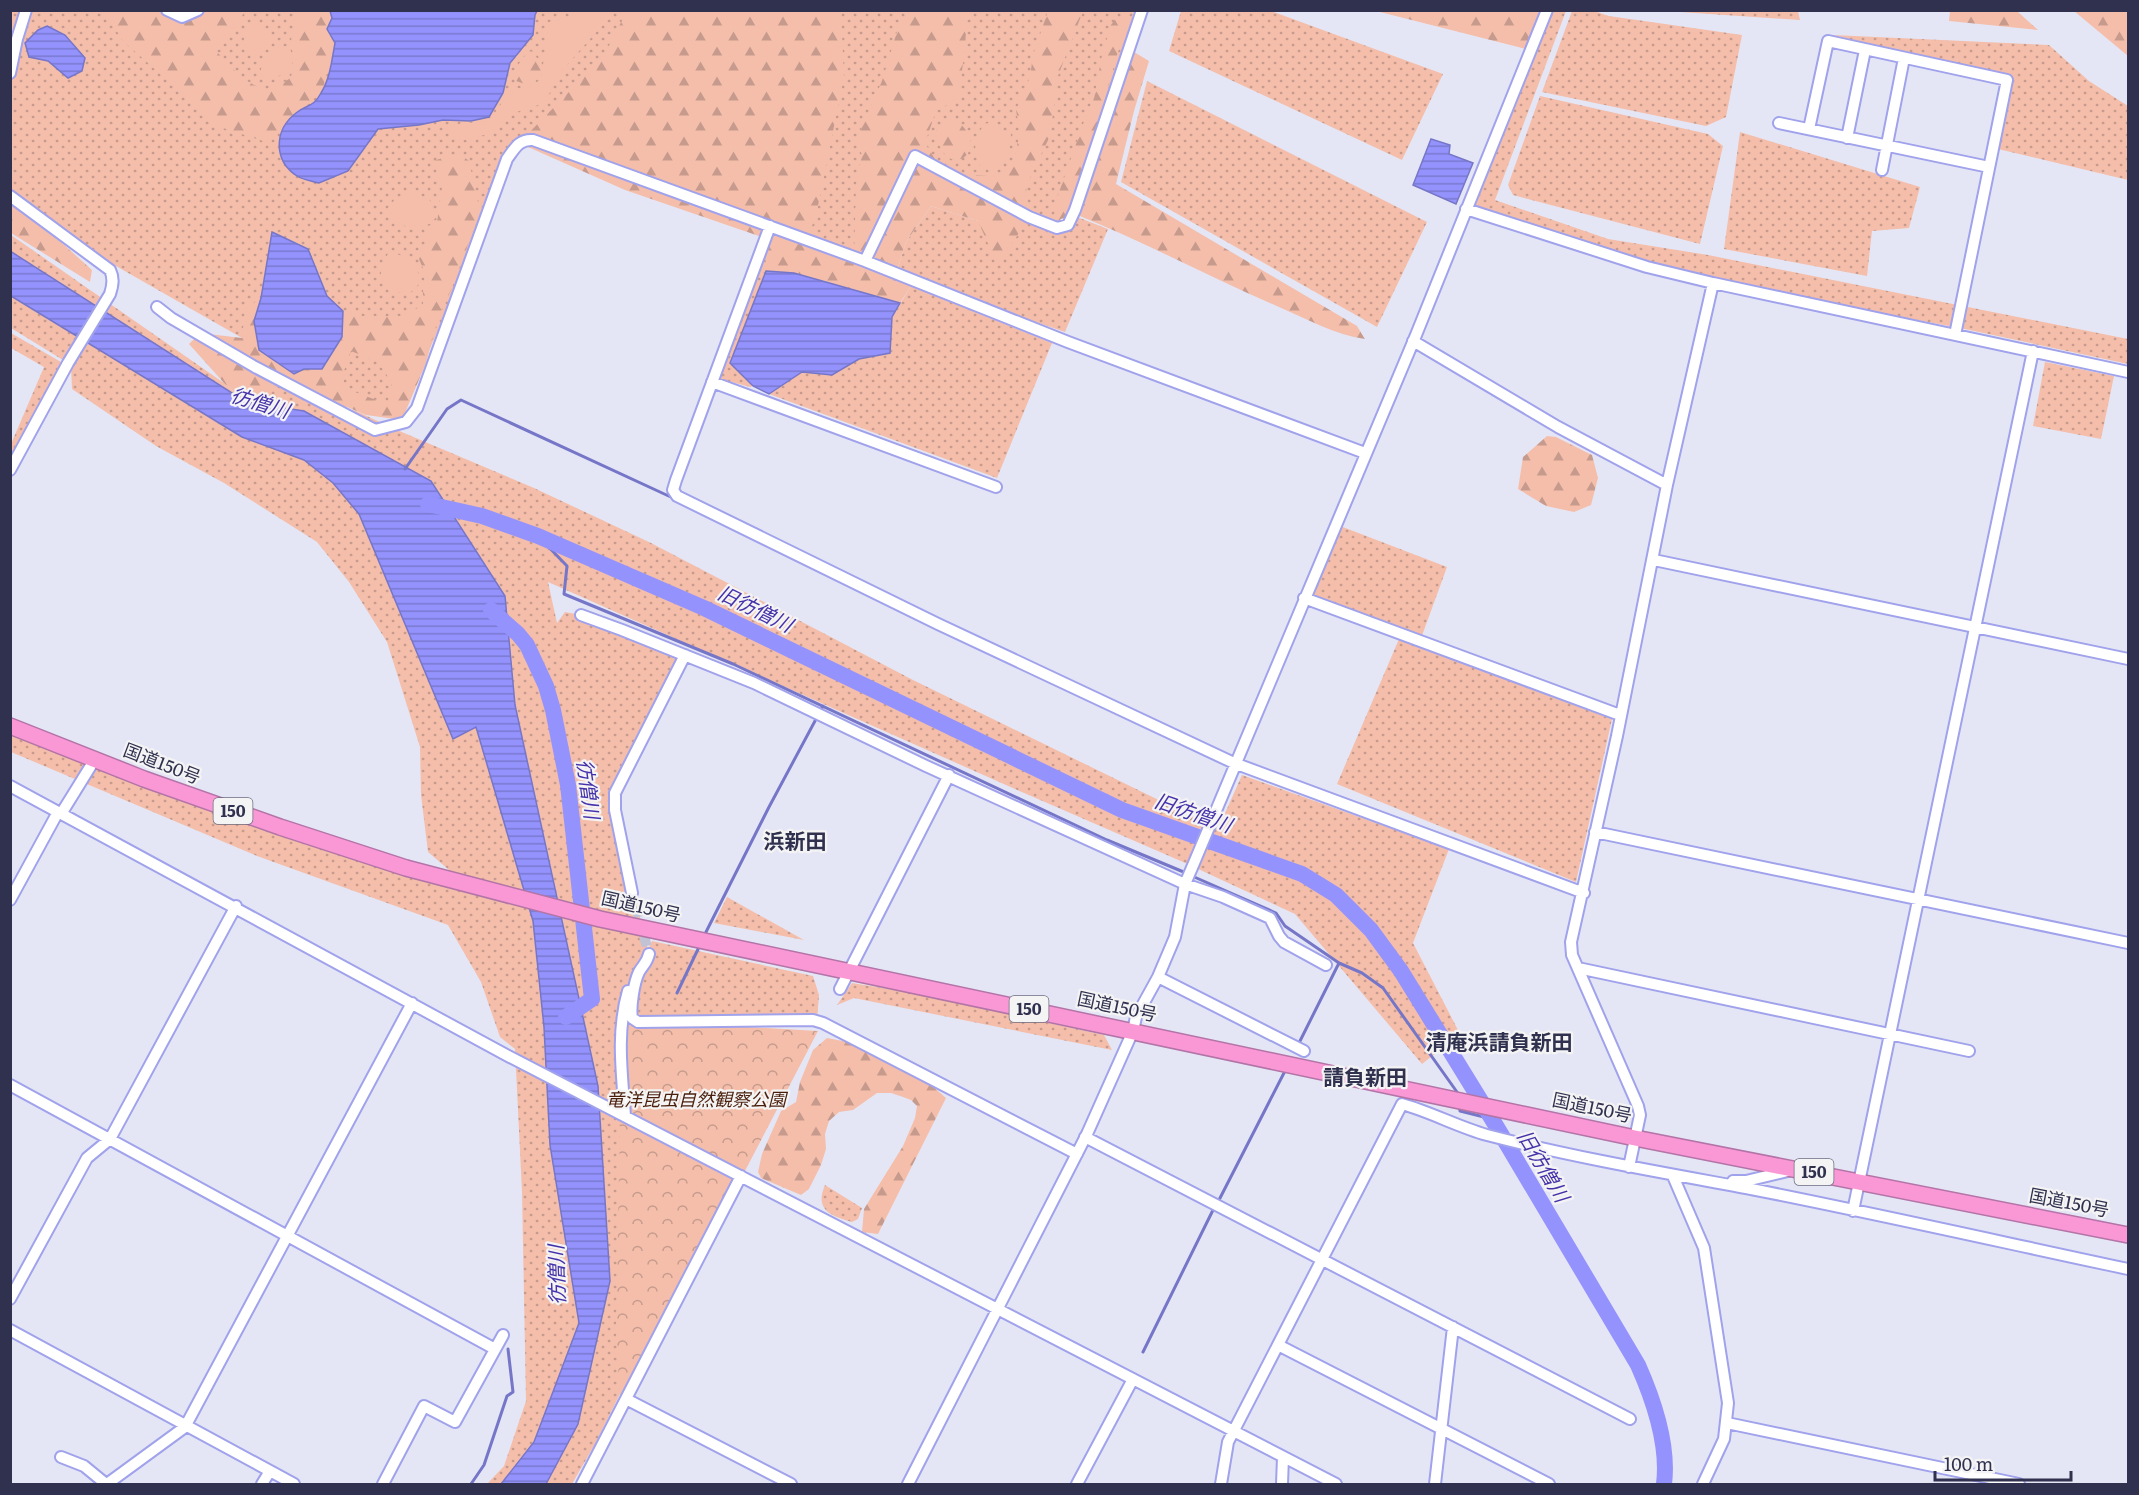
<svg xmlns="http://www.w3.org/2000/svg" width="2139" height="1495" font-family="Literata,'Noto Sans JP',serif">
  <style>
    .grass { fill: url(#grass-dots) }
    .forest { fill: url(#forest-firs); fill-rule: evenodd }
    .park { fill: url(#park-crowns) }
    .garden { fill: #f4beaa }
    .water { fill: url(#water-rules); stroke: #7676c9; stroke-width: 1.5 }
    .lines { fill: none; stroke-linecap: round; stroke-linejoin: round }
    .stream { stroke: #7676c9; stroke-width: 3 }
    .river { stroke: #9493fd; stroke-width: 16 }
    .minor-tunnel { stroke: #c1c2d4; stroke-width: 10; stroke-dasharray: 10 5; stroke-linecap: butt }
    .minor-casing { stroke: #a0a2ec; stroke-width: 14 }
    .highway-casing { stroke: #b374a7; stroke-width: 18 }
    .minor { stroke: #fff; stroke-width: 10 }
    .highway { stroke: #fa98d6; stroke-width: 15 }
    .labels { text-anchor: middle; stroke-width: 4.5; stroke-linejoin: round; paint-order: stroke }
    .shield { fill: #f4f4f4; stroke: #6b6c80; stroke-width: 1.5 }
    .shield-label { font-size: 16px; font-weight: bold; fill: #30314f }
    .street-label { font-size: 18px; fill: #30314f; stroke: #f4f4f4 }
    .park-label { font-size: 18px; font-style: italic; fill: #4a1e0b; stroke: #f4f4f4 }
    .water-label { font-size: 20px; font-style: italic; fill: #4532ab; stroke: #f4f4f4 }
    .quarter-label { font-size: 21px; font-weight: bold; fill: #30314f; stroke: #f4f4f4 }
  </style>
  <defs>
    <pattern id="grass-dots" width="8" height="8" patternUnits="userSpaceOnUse" patternTransform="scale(1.5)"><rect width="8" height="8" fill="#f4beaa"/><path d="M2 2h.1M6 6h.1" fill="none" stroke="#c69b8d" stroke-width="1.8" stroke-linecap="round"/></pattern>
    <pattern id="forest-firs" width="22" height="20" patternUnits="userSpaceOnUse" patternTransform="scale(1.5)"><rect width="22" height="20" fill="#f4beaa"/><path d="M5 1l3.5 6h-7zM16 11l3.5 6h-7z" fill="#c69b8d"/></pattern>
    <pattern id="park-crowns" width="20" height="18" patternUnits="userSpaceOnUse" patternTransform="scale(1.5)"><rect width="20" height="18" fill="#f4beaa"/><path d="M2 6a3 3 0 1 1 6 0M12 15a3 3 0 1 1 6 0" fill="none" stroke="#c69b8d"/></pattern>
    <pattern id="water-rules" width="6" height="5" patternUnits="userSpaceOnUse" patternTransform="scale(1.5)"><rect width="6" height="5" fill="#9493fd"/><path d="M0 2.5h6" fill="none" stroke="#7979cf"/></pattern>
  </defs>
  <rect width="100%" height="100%" fill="#e5e6f5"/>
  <path class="grass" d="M 11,11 L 1134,11 L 1110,105 L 1057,227 L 1072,215 L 1108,229 L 1065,332 L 896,274 L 906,242 L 931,206 L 978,221 L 1029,217 L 922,169 L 882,268 L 520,143 L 399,419 L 242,338 L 11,206 Z
    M 1181,11 L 1271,11 L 1443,74 L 1402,160 L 1169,51 Z
    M 1547,11 L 1566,11 L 1495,200 L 1608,239 L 1708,255 L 2128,339 L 2128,364 L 1960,328 L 1692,278 L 1475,207 L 1515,89 Z
    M 1572,11 L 1594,11 L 1609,16 L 1742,35 L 1726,117 L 1706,126 L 1542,92 Z
    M 1664,11 L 1798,11 L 1800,20 L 1665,11 Z
    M 1833,35 L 2049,45 L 2089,81 L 2128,106 L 2128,180 L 1998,149 L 2011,78 Z
    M 1147,81 L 1427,222 L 1377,327 L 1121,182 Z
    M 1540,96 L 1708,134 L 1723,146 L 1700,244 L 1513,195 L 1508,185 Z
    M 1740,132 L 1920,187 L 1909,228 L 1872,231 L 1867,276 L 1724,249 Z
    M 11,235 L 224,383 L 240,397 L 272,384 L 308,399 L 356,411 L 397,430 L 534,488 L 651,543 L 913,680 L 1218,829 L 1242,775 L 1449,849 L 1413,943 L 1460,1034 L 1422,1064 L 1295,914 L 1183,862 L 1015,789 L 548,582 L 557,623 L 565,612 L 581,615 L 678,656 L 609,792 L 648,950 L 652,941 L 813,976 L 819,995 L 817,1021 L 634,1018 L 650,1334 L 595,1444 L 572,1484 L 487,1484 L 504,1466 L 526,1401 L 522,1192 L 515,1049 L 500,1037 L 481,982 L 448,925 L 257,856 L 11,752 L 11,731 L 139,783 L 305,844 L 456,889 L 449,870 L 428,852 L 421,795 L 420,747 L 387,642 L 349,582 L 317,542 L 224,483 L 156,446 L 72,389 L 71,365 L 11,328 Z
    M 765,238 L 769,266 L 730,363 L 753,386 L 750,387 L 717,378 Z
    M 911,286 L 1052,343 L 997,478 L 769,394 L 802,372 L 832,375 L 859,359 L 890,353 L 892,317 Z
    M 11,333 L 61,362 L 11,457 L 11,444 L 44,367 L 11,348 Z
    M 2045,362 L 2114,376 L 2101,439 L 2033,426 Z
    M 1335,524 L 1447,567 L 1420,641 L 1304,598 Z
    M 1399,639 L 1612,719 L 1576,882 L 1337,784 Z
    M 727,897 L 804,940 L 714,923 Z
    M 852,983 L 907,992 L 1104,1035 L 1112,1050 L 854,998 L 837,1005 Z
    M 825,1185 L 862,1208 L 858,1219 L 852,1222 C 831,1216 814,1210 825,1185 Z"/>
  <path class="forest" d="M 104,11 L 245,11 L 233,31 L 215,50 L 242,78 L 266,92 L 289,79 L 297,65 C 288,42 290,34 299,11 L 330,11 L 332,18 L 325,32 L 335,43 L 322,92 L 292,117 L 269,143 L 220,127 L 123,41 Z
    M 627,11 L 841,11 L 844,77 L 816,215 L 807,240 L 911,286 L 900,303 L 794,273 L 766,271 L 765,238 L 625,190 L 519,143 L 603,57 Z
    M 910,11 L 967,11 L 965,49 L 958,99 L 936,111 L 925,143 L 941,169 C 963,174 982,178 1005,174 L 1015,155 L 1020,132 L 1016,110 L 1030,77 L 1033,55 L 1048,11 L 1083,11 L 1058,76 L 1050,136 L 1026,186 L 1029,217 L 998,266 L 978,221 L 931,206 L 906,242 L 896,274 L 854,258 L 856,185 L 862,155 L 856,140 L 882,81 L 898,28 Z
    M 1376,11 L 1544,11 L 1526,49 Z
    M 1950,11 L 2017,11 L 2038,30 L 1949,21 Z
    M 2074,11 L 2128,11 L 2128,56 Z
    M 1127,16 L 1129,28 L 1118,52 L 1088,158 L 1070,206 L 1072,215 L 1053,222 L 1058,195 L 1088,110 L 1094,99 L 1102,55 L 1111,25 L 1116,18 Z
    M 1129,49 L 1149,61 L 1134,111 L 1116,184 L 1357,326 L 1365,339 C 1335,335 1307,319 1279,307 C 1211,278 1145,242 1075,214 Z
    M 531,51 L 539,60 L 542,74 L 531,86 L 516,81 C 515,67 520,59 531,51 Z
    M 954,119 C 997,148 944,188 936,131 L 943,122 Z
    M 459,153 L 469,161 L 480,211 L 452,288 L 439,315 L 426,363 L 402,420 L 366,415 L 347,407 L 308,399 L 272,384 L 262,399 L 240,397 L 224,383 L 189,344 L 200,333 L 242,338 L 245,309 L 261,298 L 254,321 L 294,374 L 304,369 L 342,337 L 343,311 L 359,316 L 406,316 L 423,304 L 423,288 L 425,273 L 419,259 L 427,244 L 424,227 L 437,223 L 442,187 L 433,161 ZM 351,351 L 378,362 L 392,383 L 387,404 L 344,388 L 344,371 Z
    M 10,196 L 92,270 L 90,282 L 11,233 Z
    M 1547,436 L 1556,437 L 1592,455 L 1598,478 L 1591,505 L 1574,512 L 1546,506 L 1518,489 L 1523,457 Z
    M 827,1038 L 853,1043 L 915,1071 L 946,1098 L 878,1234 L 862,1232 L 864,1209 L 903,1146 L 915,1118 L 917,1106 L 911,1100 L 903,1097 L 891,1093 L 877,1093 L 853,1110 L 839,1112 L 829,1121 L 825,1134 L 826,1149 L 821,1165 L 809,1189 L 801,1195 L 761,1178 L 758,1172 L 762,1154 L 781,1111 L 796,1102 L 800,1082 L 813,1050 Z"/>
  <path class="park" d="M 622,1020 L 818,1031 L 651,1351 L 620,1396 L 616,1332 Z"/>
  <path class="garden" d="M 579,11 L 615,11 L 558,75 L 545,103 L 510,114 L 492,133 L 457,142 L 447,125 L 489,121 L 511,90 L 531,86 L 541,79 L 549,22 L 577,14 Z
    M 254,20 L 270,31 L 270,44 L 263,52 L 253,58 L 248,54 L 243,43 L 248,24 Z
    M 283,46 L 290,47 L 293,61 L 288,73 L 266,80 L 260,73 C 263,60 269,49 283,46 Z
    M 993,122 L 997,127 L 1011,134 C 1010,156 1007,170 981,168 C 972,149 974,141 984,124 Z
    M 411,192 L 429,199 L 437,216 C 427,231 413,228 397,224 L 388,208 L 395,199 Z
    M 389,252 C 413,259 418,257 419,284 L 411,292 L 390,292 C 377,278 379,268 389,252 Z"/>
  <path class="water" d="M 330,11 L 330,10 L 537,11 L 535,15 L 533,35 L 510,63 L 503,93 L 489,117 L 471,121 L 443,120 L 419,125 L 378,129 L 348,171 L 319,183 C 312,181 303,180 297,176 C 273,160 274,130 296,113 C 307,104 313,108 321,93 C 330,79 332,59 335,43 L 327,29 L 332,18 Z
    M 47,26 L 65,35 L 85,58 L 82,71 L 68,78 L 48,61 L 29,57 L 25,43 L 38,30 Z
    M 1431,139 L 1450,145 L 1449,154 L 1473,163 L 1456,204 L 1413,185 Z
    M 272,232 L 308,249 L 327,296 L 343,311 L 342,337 L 322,369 L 304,369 L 294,374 L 259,350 L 254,321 L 261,298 Z
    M 10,251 L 246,402 L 304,411 L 431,481 L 505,596 L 515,705 L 598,1086 L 610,1281 L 578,1424 L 546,1484 L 501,1484 L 534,1442 L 579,1323 L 550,1145 L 544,1027 L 533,921 L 476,727 L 453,739 L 359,514 L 333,483 L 304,460 L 242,437 L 11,296 Z
    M 766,271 L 794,273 L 900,303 L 892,317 L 890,353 L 859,359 L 832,375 L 802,372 L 769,394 L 753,386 L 730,363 Z"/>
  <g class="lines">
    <path class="stream" d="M 405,469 L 447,409 L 461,400 L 673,498
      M 538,536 L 567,566 L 564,594 L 733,664 L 1107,840 L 1186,873
      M 1192,876 L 1276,913 L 1285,926 L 1339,963 L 1362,973 L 1383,988 L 1457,1092 L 1458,1097
      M 704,936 L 769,807 L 823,706
      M 677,993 L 700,945
      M 1298,1045 L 1339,963
      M 1459,1106 L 1460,1111 L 1492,1119
      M 1218,1202 L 1286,1069
      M 1143,1352 L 1214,1208
      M 471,1484 L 484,1465 L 507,1396 L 513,1392 L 508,1349"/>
    <path class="river" d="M 428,504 L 482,516 L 538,536 L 704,608 L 1122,810 L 1302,874 L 1336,895 L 1371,930 L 1401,971 L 1492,1119 L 1638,1365 C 1654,1401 1669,1445 1664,1484
      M 491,610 L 518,634 L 527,645 L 546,686 L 553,710 L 568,785 L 592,999 L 566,1017"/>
    <path class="minor-tunnel" d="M 632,893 L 649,954"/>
    <g class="minor-casing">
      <path id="minor" d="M 167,10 L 182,17 L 198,10
        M 10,73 L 17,39 L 26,10
        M 1779,123 L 1989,167
        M 1809,129 L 1828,41 L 2007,80 L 1955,335
        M 1847,138 L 1865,50
        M 1882,170 L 1904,58
        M 10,196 L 110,270 C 114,278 113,285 110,294 L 68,363 L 10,470
        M 1466,209 L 1647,267 L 1713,283 L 2128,372
        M 770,226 L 676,480 L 673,490 L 677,496 L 938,624 L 1234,763 L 1584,893
        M 865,261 L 915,156 L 1029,217 L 1057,228 L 1068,225 L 1075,210 L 1142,10
        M 157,307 L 171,318 L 255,367 L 375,430 L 406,422 L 417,408 L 507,159 C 515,148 519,139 533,140 L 865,261 L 1068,342 L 1365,453
        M 1413,341 L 1558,427 L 1667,485
        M 712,382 L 996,487
        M 1654,560 L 2128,659
        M 1304,598 L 1620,715
        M 581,615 L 622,630 L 754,683 L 926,766 L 1185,884 L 1223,897 L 1270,918 L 1279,936 L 1284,942 L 1326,965
        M 10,786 L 510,1057 L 1336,1484
        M 61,814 L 95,759
        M 1595,832 L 2128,943
        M 632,893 L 615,810 L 615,793 L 685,655
        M 10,900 L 58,812
        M 649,954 C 647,963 643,965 639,972 C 634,982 630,1007 632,1018 L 638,1022 L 813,1020 L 823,1023 L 1077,1154
        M 1578,968 L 1969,1051
        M 1158,977 L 1304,1051
        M 840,989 L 949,775
        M 10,1085 L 495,1349
        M 625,1116 C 622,1074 616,1032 628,991
        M 1085,1137 L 1630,1419
        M 1629,1167 L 1640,1115 L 1638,1106 L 1572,955 L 1571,942 L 1617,736 L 1667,485 L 1713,283
        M 1673,1176 L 1704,1248 L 1728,1403 L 1724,1439 L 1703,1484
        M 1733,1181 L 1746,1181 L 1788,1171
        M 1853,1211 L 2033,351
        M 10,1299 L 87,1158 L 110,1139 L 236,906
        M 10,1330 L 294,1484
        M 1278,1345 L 1549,1484
        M 626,1399 L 791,1484
        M 1727,1423 L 2019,1484
        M 61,1457 L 84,1466 L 106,1484
        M 107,1484 L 185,1427 L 412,1003
        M 262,1484 L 270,1471
        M 383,1484 L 424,1406 L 455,1422 L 503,1335
        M 582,1484 L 741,1176
        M 908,1484 L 1087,1134 L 1133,1031 L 1136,1017 L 1158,977 L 1175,937 L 1185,884 L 1194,863 L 1416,335 L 1547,10
        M 1077,1484 L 1133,1379
        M 1221,1484 L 1228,1442 L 1402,1104 C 1431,1112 1458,1127 1487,1135 C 1572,1157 1659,1172 1746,1188 C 1874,1213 2001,1242 2128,1269
        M 1282,1484 L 1283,1457
        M 1435,1484 L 1453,1327"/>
    </g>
    <g class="highway-casing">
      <path id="highway" d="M 10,726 L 144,779 L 280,827 L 406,868 L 600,919 L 1635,1138 L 2128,1235"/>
    </g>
    <use href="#minor" class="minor"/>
    <use href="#highway" class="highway"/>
  </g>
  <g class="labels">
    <g class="shield">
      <rect x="213.5" y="798" width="39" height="26" rx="4.5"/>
      <rect x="1009.5" y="996" width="39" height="26" rx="4.5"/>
      <rect x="1794.5" y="1159" width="39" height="26" rx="4.5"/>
    </g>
    <g class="shield-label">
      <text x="233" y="817">150</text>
      <text x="1029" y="1015">150</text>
      <text x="1814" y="1178">150</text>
    </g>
    <g class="street-label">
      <text transform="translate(162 764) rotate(21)" y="6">国道150号</text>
      <text transform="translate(641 907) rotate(13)" y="6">国道150号</text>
      <text transform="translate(1117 1007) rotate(12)" y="6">国道150号</text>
      <text transform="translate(1592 1108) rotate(12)" y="6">国道150号</text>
      <text transform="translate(2069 1203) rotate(11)" y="6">国道150号</text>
    </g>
    <g class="park-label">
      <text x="696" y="1106">竜洋昆虫自然観察公園</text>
    </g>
    <g class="water-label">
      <text transform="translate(260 403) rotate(17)" y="7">彷僧川</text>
      <text transform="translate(755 609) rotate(26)" y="7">旧彷僧川</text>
      <text transform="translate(588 789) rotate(82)" y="7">彷僧川</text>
      <text transform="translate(1193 813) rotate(19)" y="7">旧彷僧川</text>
      <text transform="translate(1543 1166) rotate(59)" y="7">旧彷僧川</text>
      <text transform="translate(557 1275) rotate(-92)" y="7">彷僧川</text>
    </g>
    <g class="quarter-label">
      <text x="795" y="849">浜新田</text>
      <text x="1499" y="1050">清庵浜請負新田</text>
      <text x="1365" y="1085">請負新田</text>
    </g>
  </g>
  <rect width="2139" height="1495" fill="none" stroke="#30314f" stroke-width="24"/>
  <path d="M1935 1471v9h136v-9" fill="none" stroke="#30314f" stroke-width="3"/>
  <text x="1944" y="1471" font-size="18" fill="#30314f" stroke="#f4f4f4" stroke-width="4.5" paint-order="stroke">100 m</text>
</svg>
